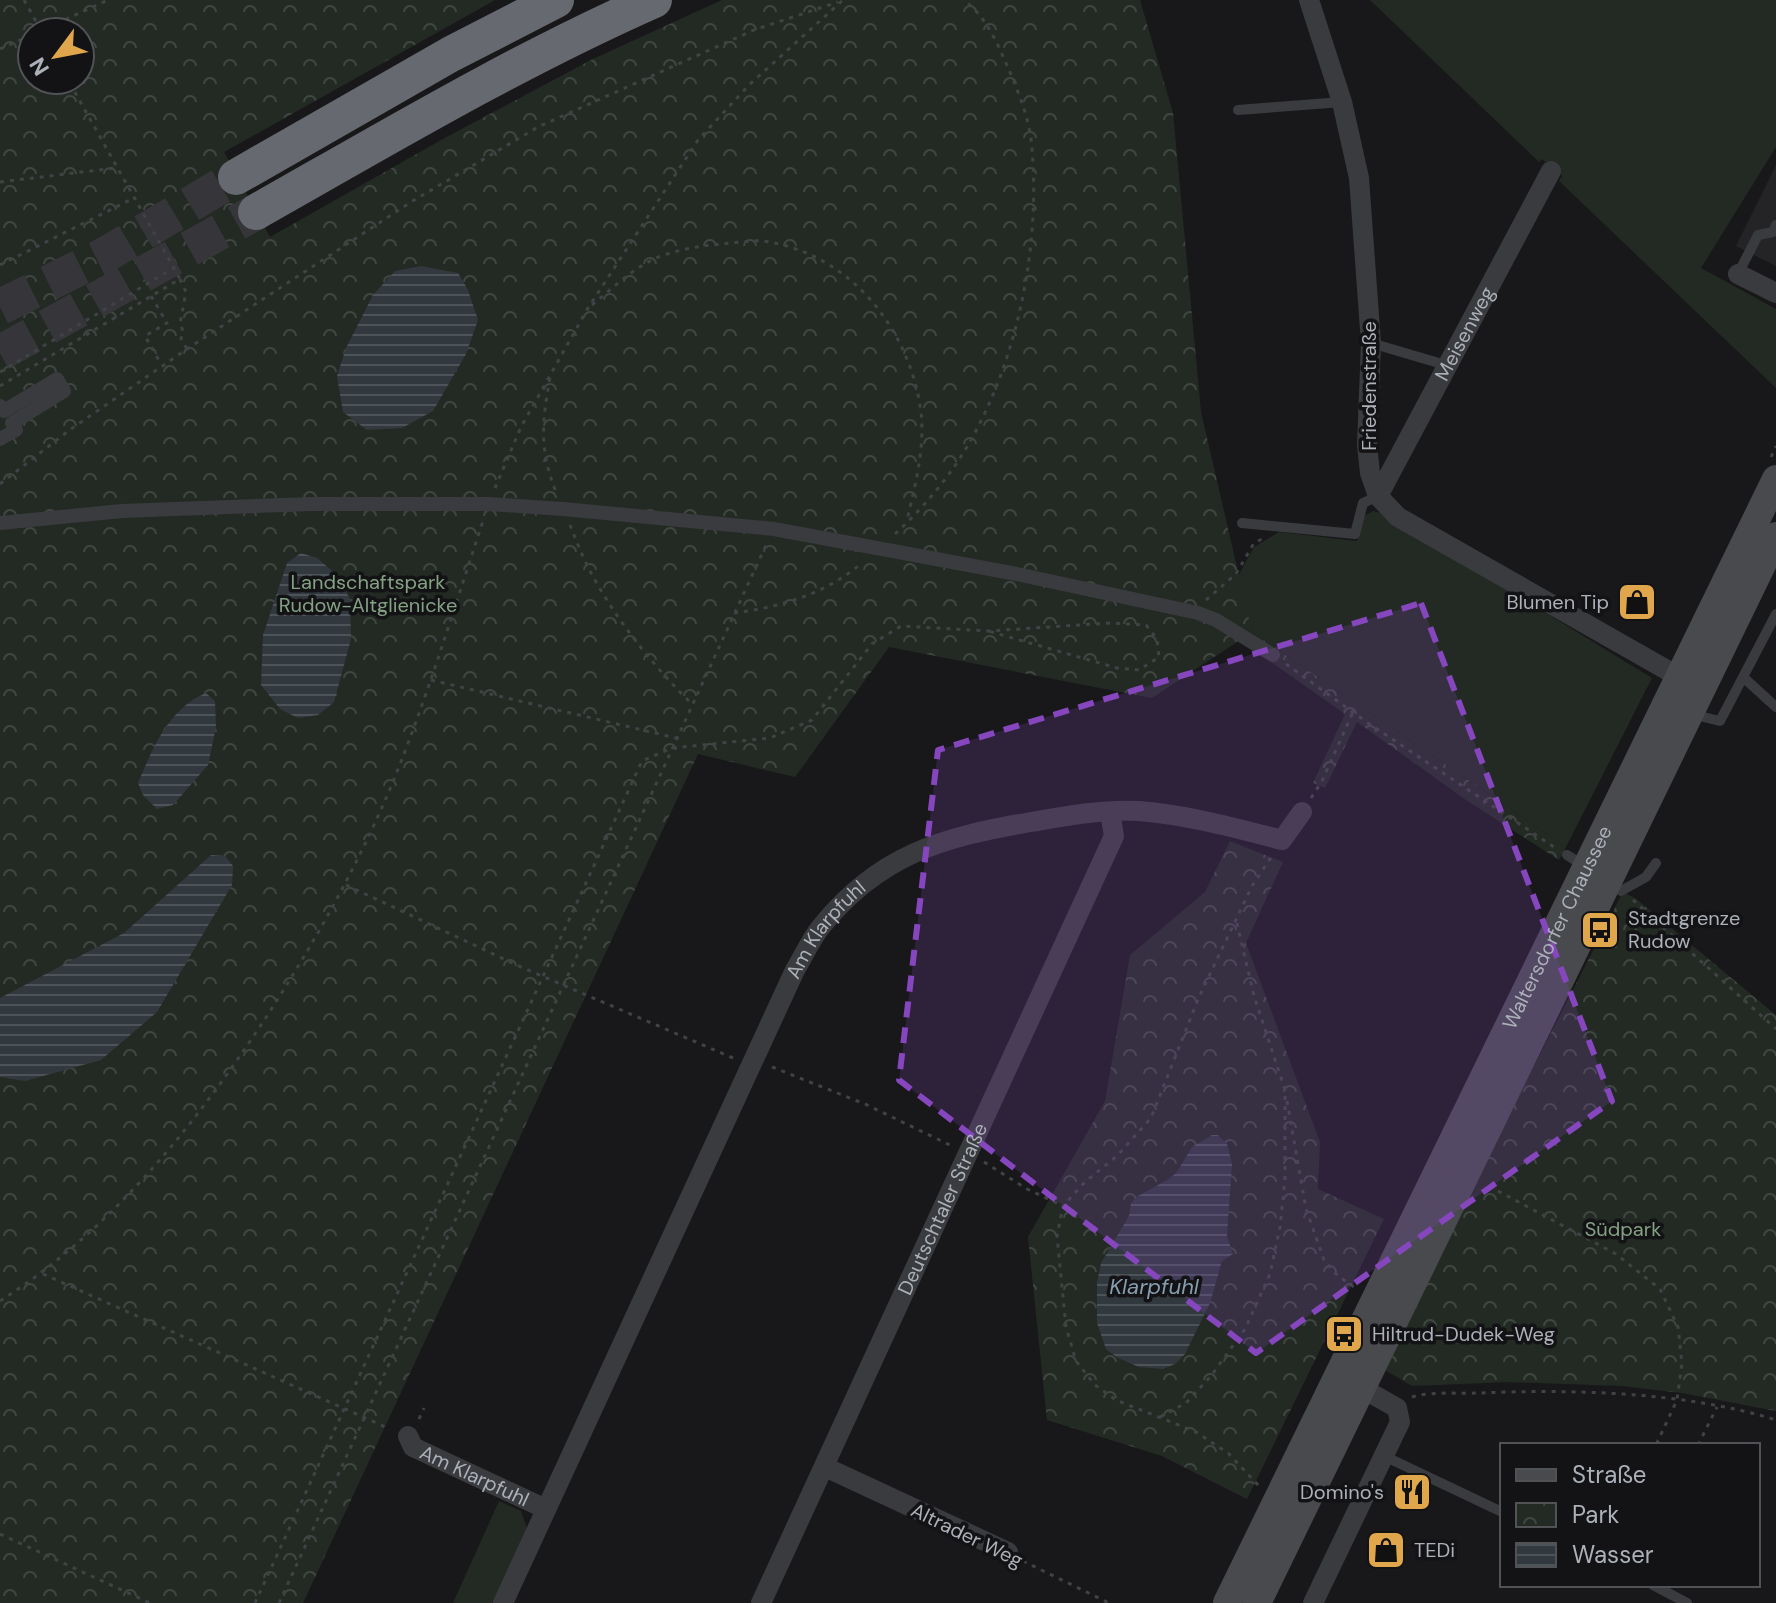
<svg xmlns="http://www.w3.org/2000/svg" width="1776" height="1603" font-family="'DM Sans',sans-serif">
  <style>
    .built { fill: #242427 }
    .grass { fill: #232a23 }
    .park { fill: url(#park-crowns); fill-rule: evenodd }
    .water { fill: url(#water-rules) }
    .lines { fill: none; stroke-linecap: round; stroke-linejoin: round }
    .motorway-tunnel { stroke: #36363a; stroke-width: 36; stroke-dasharray: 36 18; stroke-linecap: butt }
    .path { stroke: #404245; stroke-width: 3; stroke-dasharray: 4 6; stroke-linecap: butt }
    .service { stroke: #3a3b3f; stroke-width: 10 }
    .pedestrian { stroke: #3a3b3f; stroke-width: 14 }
    .minor { stroke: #3a3b3f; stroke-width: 20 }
    .secondary { stroke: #484a4e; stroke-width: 28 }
    .motorway { stroke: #66696f; stroke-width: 36 }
    .marked { fill: #8546be; fill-opacity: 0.2; stroke: #8546be; stroke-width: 6; stroke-dasharray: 16 10; stroke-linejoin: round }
    .labels { text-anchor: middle; stroke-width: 7; stroke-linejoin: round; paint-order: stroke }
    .street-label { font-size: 20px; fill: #acb0b8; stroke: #131315 }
    .park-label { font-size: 20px; fill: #85a185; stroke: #131315 }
    .poi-label { font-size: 20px; fill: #acb0b8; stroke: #131315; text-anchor: start }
    .water-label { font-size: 22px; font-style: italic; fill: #879eaf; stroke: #131315 }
  </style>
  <defs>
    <pattern id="park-crowns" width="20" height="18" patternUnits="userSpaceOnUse" patternTransform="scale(2)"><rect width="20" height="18" fill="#232a23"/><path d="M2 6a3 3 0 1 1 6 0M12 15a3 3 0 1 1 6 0" fill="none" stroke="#404641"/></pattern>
    <pattern id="water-rules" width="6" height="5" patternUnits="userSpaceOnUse" patternTransform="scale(2)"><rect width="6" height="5" fill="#31393f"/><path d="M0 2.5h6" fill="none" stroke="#4c5359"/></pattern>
  </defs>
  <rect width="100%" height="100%" fill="#18181a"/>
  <path class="built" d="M 1776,165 L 1776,266 L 1736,246 Z"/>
  <path class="grass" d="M 1370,0 L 1776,0 L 1776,147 L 1701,268 L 1776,309 L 1776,388 L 1559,181 L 1562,176 L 1542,159 L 1539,162 Z
    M 1373,511 L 1383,513 L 1652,678 L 1566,847 L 1252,632 L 1238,576 L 1254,547 L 1279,532 L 1357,541 L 1364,516 Z
    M 499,1501 L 521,1511 L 528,1531 L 495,1603 L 453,1603 Z"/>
  <path class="park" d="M 0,0 L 495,0 L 224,152 L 270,237 L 443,139 L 593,59 L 722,0 L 1140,0 L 1173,113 L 1201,412 L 1252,632 L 1566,847 L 1559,860 L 1466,800 L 1357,722 L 1325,788 L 1313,783 L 1345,714 L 1240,640 L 1152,698 L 889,647 L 795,777 L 698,754 L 303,1603 L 0,1603 ZM 32,32 L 80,32 L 80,80 L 32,80 Z
    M 1230,841 L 1283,862 L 1246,943 L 1320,1142 L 1318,1189 L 1384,1219 L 1247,1499 L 1162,1456 L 1047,1420 L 1028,1237 L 1105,1101 L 1130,955 L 1205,892 Z
    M 1623,892 L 1635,898 L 1776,1015 L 1776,1411 L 1682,1393 L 1622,1386 L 1508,1382 L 1412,1386 L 1380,1367 Z"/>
  <path class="water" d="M 421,266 L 458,273 L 468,290 L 478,320 L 466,354 L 433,411 L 402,428 L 367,430 L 343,412 L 337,376 L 346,348 L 373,295 L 395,271 Z
    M 301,553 L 317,558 L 336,574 L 350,599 L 351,639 L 334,702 L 318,715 L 298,718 L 280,709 L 261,685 L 263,635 L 287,563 Z
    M 206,693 L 215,701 L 216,727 L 208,765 L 173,805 L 157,809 L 143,795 L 138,783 C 153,748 168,709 206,693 Z
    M 211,855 L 225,856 L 233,866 L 232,885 L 157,1012 L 101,1060 L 25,1081 L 0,1077 L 0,998 L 124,933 Z
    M 1212,1135 L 1218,1135 L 1227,1144 L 1232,1164 L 1227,1236 L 1233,1254 L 1222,1261 L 1210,1303 L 1185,1354 L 1175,1364 L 1163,1369 L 1139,1367 L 1118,1358 L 1106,1349 L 1097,1323 L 1097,1283 L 1101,1263 L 1129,1216 L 1131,1203 L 1138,1196 L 1169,1179 L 1177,1172 L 1192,1147 Z"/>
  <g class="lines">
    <path class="motorway-tunnel" d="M 0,307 L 105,255 L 236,177
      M 0,353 L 256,212"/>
    <path class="path" d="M 24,0 L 42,32
      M 38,32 L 108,0
      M 0,49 L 32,35
      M 0,182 L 115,168
      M 0,265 L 134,198
      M 180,279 L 186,292 L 180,324 L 183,331 L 181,339 L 187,349
      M 151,296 L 167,323 L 145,336 L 161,364
      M 592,305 C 614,287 635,266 661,256 C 681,249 700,246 721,244 C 734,243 750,240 763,241 C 850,253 910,329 921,412 C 925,449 915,486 907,520
      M 0,372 L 172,269
      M 550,378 C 542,421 539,450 556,492
      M 0,386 L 180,279 L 68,80
      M 1771,457 L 1776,446
      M 0,484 L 71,429 L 187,349 L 411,202 L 538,127 L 754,30 L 838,2
      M 495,488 L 521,427 L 588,308 L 698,140 L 749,85 L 843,0
      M 570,525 C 576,540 582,556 590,571 C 616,620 654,667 693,705
      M 895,534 C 923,508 949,478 968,445 C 1019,358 1042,239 1031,139 C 1028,116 1018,91 1009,70 C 998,45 986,15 963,0
      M 1206,600 L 1236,574 L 1254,543 L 1262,539
      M 734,613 C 781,607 825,594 862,563
      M 1286,664 L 1368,723 L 1554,847
      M 431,680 L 676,738
      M 1311,798 L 1322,781 L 1353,712
      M 346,885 L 521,967 L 733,1058
      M 1633,900 L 1776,1029
      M 772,1067 L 865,1104 L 952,1146
      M 1287,1101 L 1306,1209 L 1324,1260 L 1338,1276 L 1354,1287
      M 984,1162 L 1027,1189 L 1063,1206
      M 1498,1191 L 1616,1254 L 1660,1289 L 1678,1327 L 1682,1363 L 1677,1400 L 1656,1445
      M 43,1274 L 390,1429
      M 0,1301 C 109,1232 192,1129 263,1022 C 312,947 355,871 390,789 C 426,702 453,611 483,521
      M 1412,1397 C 1432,1391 1458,1394 1479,1393 C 1572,1389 1687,1392 1776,1420
      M 1160,1417 L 1186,1403 L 1211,1376 L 1245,1329 L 1270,1274 L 1280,1227 L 1285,1179 L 1285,1090 L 1254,996 L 1236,919
      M 419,1419 L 424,1408
      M 1698,1445 L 1717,1407
      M 1258,1485 L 1228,1453 L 1196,1432 L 1116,1400 L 1095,1385 L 1076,1361 L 1066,1327 L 1057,1236 L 1063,1206 L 1085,1182 L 1117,1156 L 1151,1118 L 1199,997 L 1252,886 L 1272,856
      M 0,1534 L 150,1603
      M 1023,1561 L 1109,1603
      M 255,1603 L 642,761 L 672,748 L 770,738 L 812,720 L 872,644 L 901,626 L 988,631 L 1110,623 L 1146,625 L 1157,639 L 1159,657 L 1139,670 L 1117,668 L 988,631
      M 279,1603 L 767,543"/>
    <path class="service" d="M 1238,110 L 1342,102
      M 1738,274 L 1758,235 L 1773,232 L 1776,225
      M 1371,343 L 1449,366
      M 1242,523 L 1355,534 L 1363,503 L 1378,496
      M 1743,677 L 1776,707
      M 1691,714 L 1720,721 L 1776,614
      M 1567,855 L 1586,867
      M 1611,884 L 1621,891 L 1646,877 L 1656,863
      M 1384,1456 L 1502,1512
      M 1653,1585 L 1687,1603"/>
    <path class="pedestrian" d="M 0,406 L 4,411 L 57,379 L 64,391 L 12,423 L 16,430 L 0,439
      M 0,523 L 122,511 L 311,504 L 488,504 L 563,509 L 774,529 L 1017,574 L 1198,613 L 1216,620 L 1273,655"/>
    <g class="minor">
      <path d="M 1309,0 L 1342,102 L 1359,178 L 1371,343 L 1367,445 L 1370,473 L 1378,496 L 1398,517 L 1688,682"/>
      <path d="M 1738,274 L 1776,293"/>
      <path id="s1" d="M 1378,496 L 1551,171"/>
      <path id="s2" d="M 408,1436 L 413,1447 L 546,1509"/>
      <path d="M 825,1467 L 1008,1552"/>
      <path id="s3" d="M 503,1603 L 795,970 C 803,957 810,941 820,928 C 878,855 942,837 1031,822 C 1066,816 1104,809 1139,811 C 1188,815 1235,828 1282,840 L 1302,812"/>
      <path id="s4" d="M 761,1603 L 1114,836 L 1110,812"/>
      <path d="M 1313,1603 L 1400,1422 L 1397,1408 L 1351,1382"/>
    </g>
    <g class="secondary">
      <path id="s5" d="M 1227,1603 L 1776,479"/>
      <path d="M 1257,1603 L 1776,536"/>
    </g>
    <path class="motorway" d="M 236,177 L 451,54 L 556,0
      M 256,212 C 387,138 516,61 654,0"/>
  </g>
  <path class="marked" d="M 1421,603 L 1612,1101 L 1256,1353 L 899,1080 L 938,750 Z"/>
  <defs>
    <g id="shop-square" transform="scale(2)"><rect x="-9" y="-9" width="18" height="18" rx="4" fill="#dfa64b" stroke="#131315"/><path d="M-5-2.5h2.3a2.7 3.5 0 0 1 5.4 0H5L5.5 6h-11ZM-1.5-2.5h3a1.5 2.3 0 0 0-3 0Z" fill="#111"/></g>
    <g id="bus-square" transform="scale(2)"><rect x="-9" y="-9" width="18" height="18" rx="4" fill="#dfa64b" stroke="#131315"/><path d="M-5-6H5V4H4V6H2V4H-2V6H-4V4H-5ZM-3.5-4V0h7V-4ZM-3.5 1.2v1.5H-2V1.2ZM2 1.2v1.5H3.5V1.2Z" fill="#111"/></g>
    <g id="restaurant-square" transform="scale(2)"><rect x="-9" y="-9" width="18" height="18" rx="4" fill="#dfa64b" stroke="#131315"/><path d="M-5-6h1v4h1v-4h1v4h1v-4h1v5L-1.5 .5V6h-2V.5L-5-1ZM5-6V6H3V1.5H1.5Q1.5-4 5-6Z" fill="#111"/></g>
  </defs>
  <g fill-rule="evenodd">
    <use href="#shop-square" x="1637" y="602"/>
    <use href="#bus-square" x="1600" y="930"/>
    <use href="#bus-square" x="1344" y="1334"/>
    <use href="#restaurant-square" x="1412" y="1492"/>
    <use href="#shop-square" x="1386" y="1550"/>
  </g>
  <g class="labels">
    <g class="street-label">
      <text dy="7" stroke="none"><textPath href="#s1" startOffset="184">Meisenweg</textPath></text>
      <text transform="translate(1369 386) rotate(-90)" y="7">Friedenstraße</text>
      <text dy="7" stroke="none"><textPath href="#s5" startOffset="752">Waltersdorfer Chaussee</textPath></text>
      <text dy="7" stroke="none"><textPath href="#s3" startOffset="748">Am Klarpfuhl</textPath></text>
      <text dy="7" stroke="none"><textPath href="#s4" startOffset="434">Deutschtaler Straße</textPath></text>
      <text dy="7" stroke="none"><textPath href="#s2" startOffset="80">Am Klarpfuhl</textPath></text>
      <text transform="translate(967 1535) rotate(26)" y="7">Altrader Weg</text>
    </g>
    <g class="park-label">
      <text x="368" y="589">Landschaftspark<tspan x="368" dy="23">Rudow-Altglienicke</tspan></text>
      <text x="1623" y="1236">Südpark</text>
    </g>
    <g class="poi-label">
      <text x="1609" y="609" text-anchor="end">Blumen Tip</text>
      <text x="1628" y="925">Stadtgrenze<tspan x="1628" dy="23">Rudow</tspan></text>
      <text x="1372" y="1341">Hiltrud-Dudek-Weg</text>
      <text x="1384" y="1499" text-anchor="end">Domino's</text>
      <text x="1414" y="1557">TEDi</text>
    </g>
    <g class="water-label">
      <text x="1154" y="1294">Klarpfuhl</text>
    </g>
  </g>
  <rect x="1500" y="1443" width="260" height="144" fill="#131315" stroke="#505256" stroke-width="2"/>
  <rect x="1516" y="1469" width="40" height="12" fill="#484a4e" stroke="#505256" stroke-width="2"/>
  <text x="1572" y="1483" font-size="24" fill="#acb0b8">Straße</text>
  <rect x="1516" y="1503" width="40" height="24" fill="url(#park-crowns)" stroke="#505256" stroke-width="2"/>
  <text x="1572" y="1523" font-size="24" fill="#acb0b8">Park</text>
  <rect x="1516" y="1543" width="40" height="24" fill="url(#water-rules)" stroke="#505256" stroke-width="2"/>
  <text x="1572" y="1563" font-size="24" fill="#acb0b8">Wasser</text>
  <g transform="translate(56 56) rotate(238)"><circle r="38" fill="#131315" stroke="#505256" stroke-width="2"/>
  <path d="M0-6L14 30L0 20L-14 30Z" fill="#dfa64b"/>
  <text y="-12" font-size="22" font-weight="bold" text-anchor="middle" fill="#acb0b8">N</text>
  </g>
</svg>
